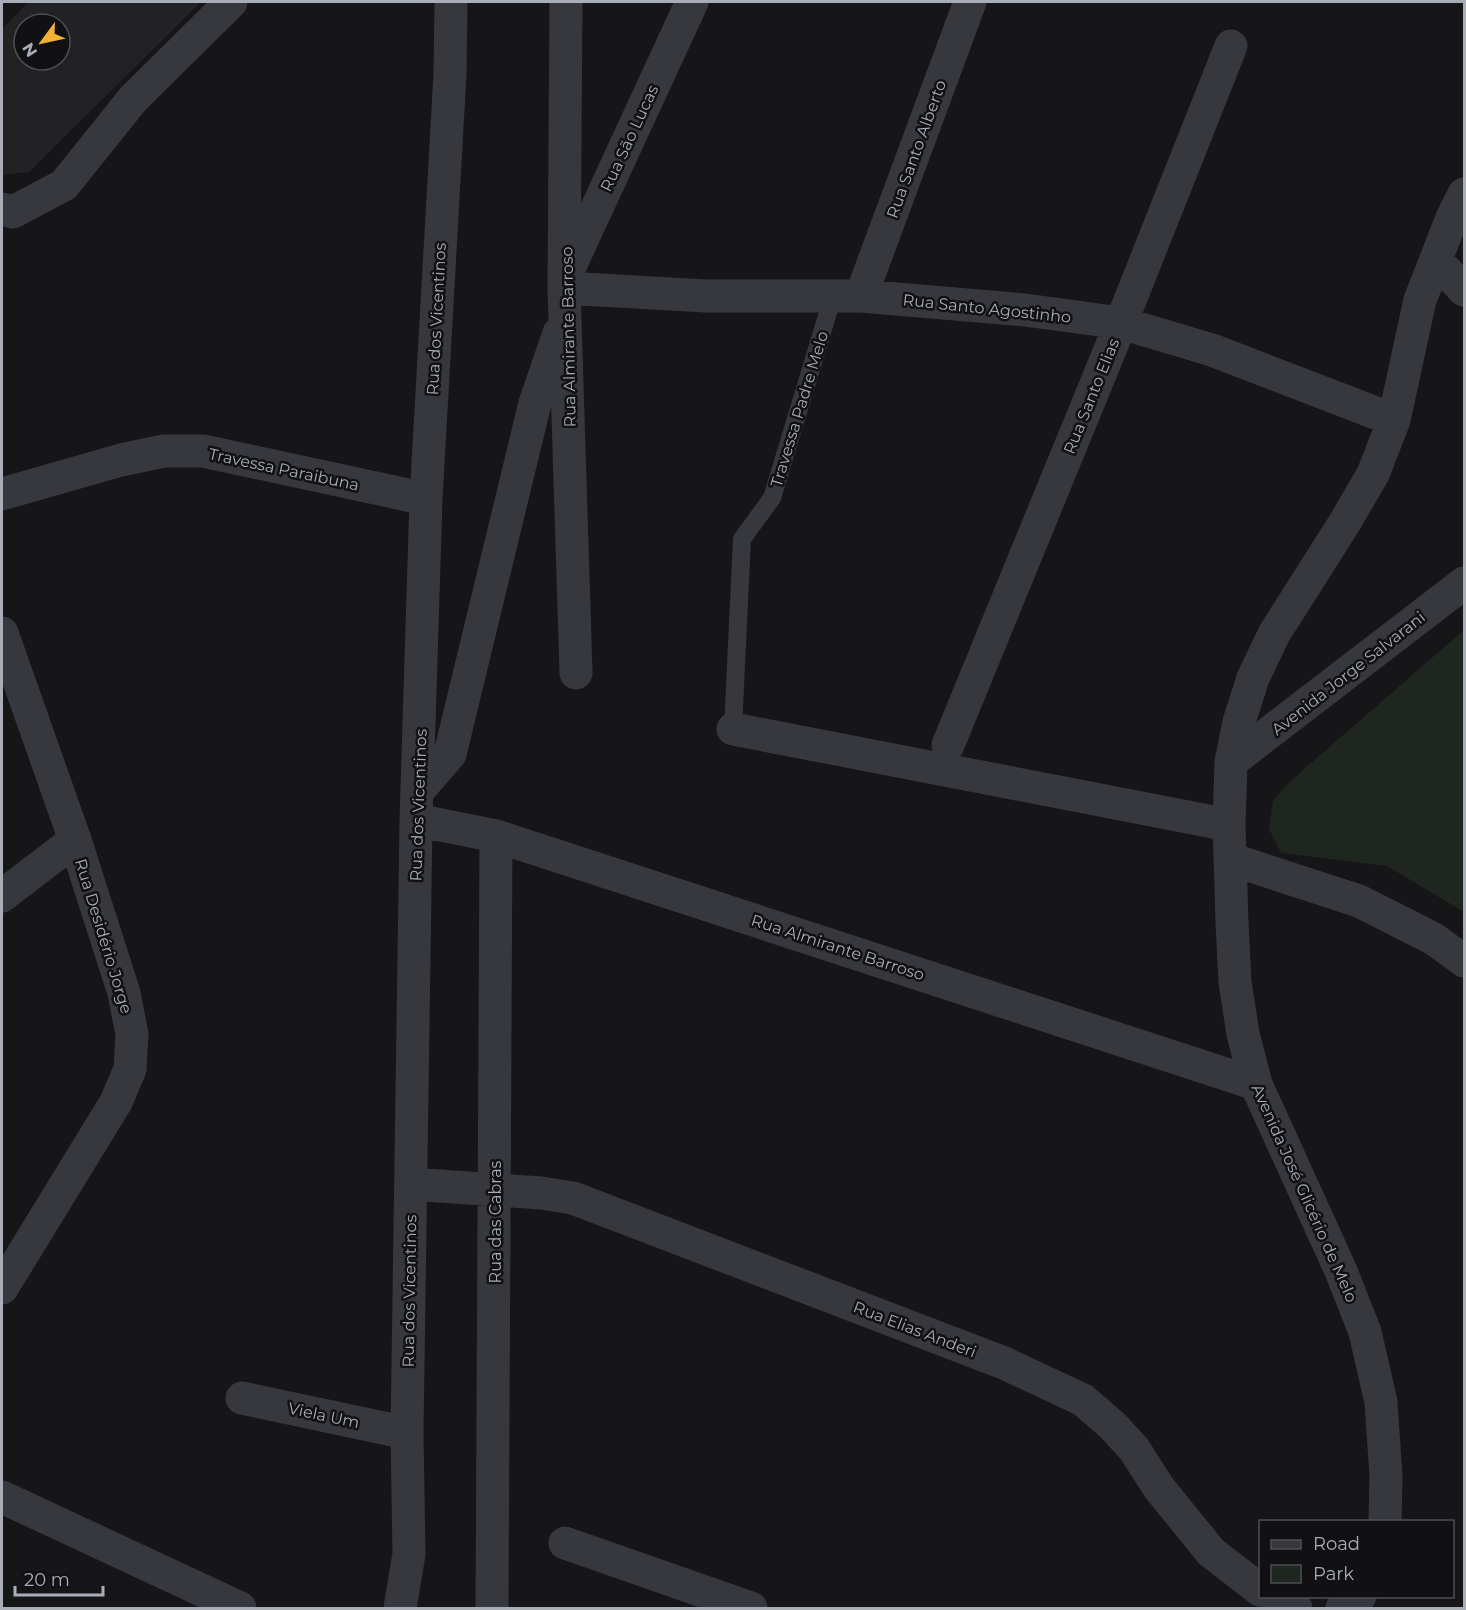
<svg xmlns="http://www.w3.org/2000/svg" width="1466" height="1610" font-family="Montserrat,sans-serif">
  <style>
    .built { fill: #222225; fill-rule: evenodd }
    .green { fill: #1e261f }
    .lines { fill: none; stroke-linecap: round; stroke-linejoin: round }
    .service { stroke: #37383d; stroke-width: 18 }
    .minor { stroke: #37383d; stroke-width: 33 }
    .labels { text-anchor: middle; stroke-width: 5; stroke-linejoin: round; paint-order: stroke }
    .street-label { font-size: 16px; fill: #a8adb8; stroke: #111113 }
  </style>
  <rect width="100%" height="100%" fill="#161618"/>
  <path class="built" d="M 29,2 L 201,2 L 29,172 L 2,175 L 2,29 ZM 24,24 L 60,24 L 60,60 L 24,60 Z"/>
  <path class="green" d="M 1464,630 L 1464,912 L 1387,866 L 1281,853 L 1269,829 L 1273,800 L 1288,783 Z"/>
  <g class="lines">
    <path class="service" d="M 733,729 L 742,539 L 772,498 L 833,296"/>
    <path class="minor" d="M 566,2 L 564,288 L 576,673
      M 2,209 L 13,212 L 64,185 L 133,99 L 231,2
      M 1436,260 L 1464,290
      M 571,264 L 692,2
      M 564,288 L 706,296 L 861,296 L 1025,310 L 1121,323 L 1212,350 L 1394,420
      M 861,296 L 970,2
      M 2,494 L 121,460 L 164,451 L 203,451 L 426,499
      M 2,633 L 75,840 L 124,993 L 132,1034 L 130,1069 L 116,1102 L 2,1288
      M 733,729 L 1229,825
      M 948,745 L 1121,323 L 1231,46
      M 1231,762 L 1464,583
      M 418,791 L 450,754 L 535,403 L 559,333
      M 416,820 L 496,836 L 1256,1084
      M 1230,859 L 1359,901 L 1434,939 L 1464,961
      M 2,896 L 75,840
      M 411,1184 L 541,1193 L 573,1198 L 1004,1363 L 1083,1400 L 1113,1426 L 1134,1449 L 1159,1488 L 1211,1552 L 1260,1590
      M 242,1398 L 407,1433
      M 2,1497 L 240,1608
      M 1385,1522 L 1386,1476 L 1381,1402 L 1365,1332 L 1341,1271 L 1256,1084 L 1243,1034 L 1235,982 L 1232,923 L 1229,825 L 1231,762 L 1239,722 L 1253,678 L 1274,634 L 1345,522 L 1373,474 L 1394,420 L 1420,300 L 1452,218 L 1464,194
      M 565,1543 L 751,1608
      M 1277,1601 L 1296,1608
      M 400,1608 L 409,1554 L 407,1433 L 416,820 L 426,499 L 450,74 L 451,2
      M 492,1608 L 496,836
      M 1342,1608 L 1353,1603 L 1360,1596"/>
  </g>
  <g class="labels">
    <g class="street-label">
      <text transform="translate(629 138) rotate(-65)" y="6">Rua São Lucas</text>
      <text transform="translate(916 149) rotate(-70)" y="6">Rua Santo Alberto</text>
      <text transform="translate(987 308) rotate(6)" y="6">Rua Santo Agostinho</text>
      <text transform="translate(436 319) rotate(-87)" y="6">Rua dos Vicentinos</text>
      <text transform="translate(568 337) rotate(-91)" y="6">Rua Almirante Barroso</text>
      <text transform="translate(1091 396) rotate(-68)" y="6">Rua Santo Elias</text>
      <text transform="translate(799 409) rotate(-73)" y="6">Travessa Padre Melo</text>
      <text transform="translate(284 469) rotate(12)" y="6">Travessa Paraibuna</text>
      <text transform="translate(1348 673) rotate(-38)" y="6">Avenida Jorge Salvarani</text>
      <text transform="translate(418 805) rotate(-88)" y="6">Rua dos Vicentinos</text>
      <text transform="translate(104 936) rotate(73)" y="6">Rua Desidério Jorge</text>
      <text transform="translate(838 947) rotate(18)" y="6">Rua Almirante Barroso</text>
      <text transform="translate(1305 1193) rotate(66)" y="6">Avenida José Glicério de Melo</text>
      <text transform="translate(495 1222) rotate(-90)" y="6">Rua das Cabras</text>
      <text transform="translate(409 1291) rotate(-89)" y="6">Rua dos Vicentinos</text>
      <text transform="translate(915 1329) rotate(21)" y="6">Rua Elias Anderi</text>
      <text transform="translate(324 1415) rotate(12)" y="6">Viela Um</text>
    </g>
  </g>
  <rect width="1466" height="1610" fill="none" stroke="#a8adb8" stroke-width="6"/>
  <rect x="1259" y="1520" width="195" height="78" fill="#111113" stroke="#4d4f55" stroke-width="1.5"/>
  <rect x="1271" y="1540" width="30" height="9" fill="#37383d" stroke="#4d4f55" stroke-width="1.5"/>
  <text x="1313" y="1550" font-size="18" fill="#a8adb8">Road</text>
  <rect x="1271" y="1565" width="30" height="18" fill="#1e261f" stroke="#4d4f55" stroke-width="1.5"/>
  <text x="1313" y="1580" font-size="18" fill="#a8adb8">Park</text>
  <g transform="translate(42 42) rotate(237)"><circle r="28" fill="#111113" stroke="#4d4f55" stroke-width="1.5"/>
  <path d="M0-4.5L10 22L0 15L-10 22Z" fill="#f2b134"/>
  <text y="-9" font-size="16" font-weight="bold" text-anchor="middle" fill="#a8adb8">N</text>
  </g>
  <path d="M15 1586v9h88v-9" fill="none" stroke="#a8adb8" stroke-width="3"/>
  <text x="24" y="1586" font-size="18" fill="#a8adb8" stroke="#111113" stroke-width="4.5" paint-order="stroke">20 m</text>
</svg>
